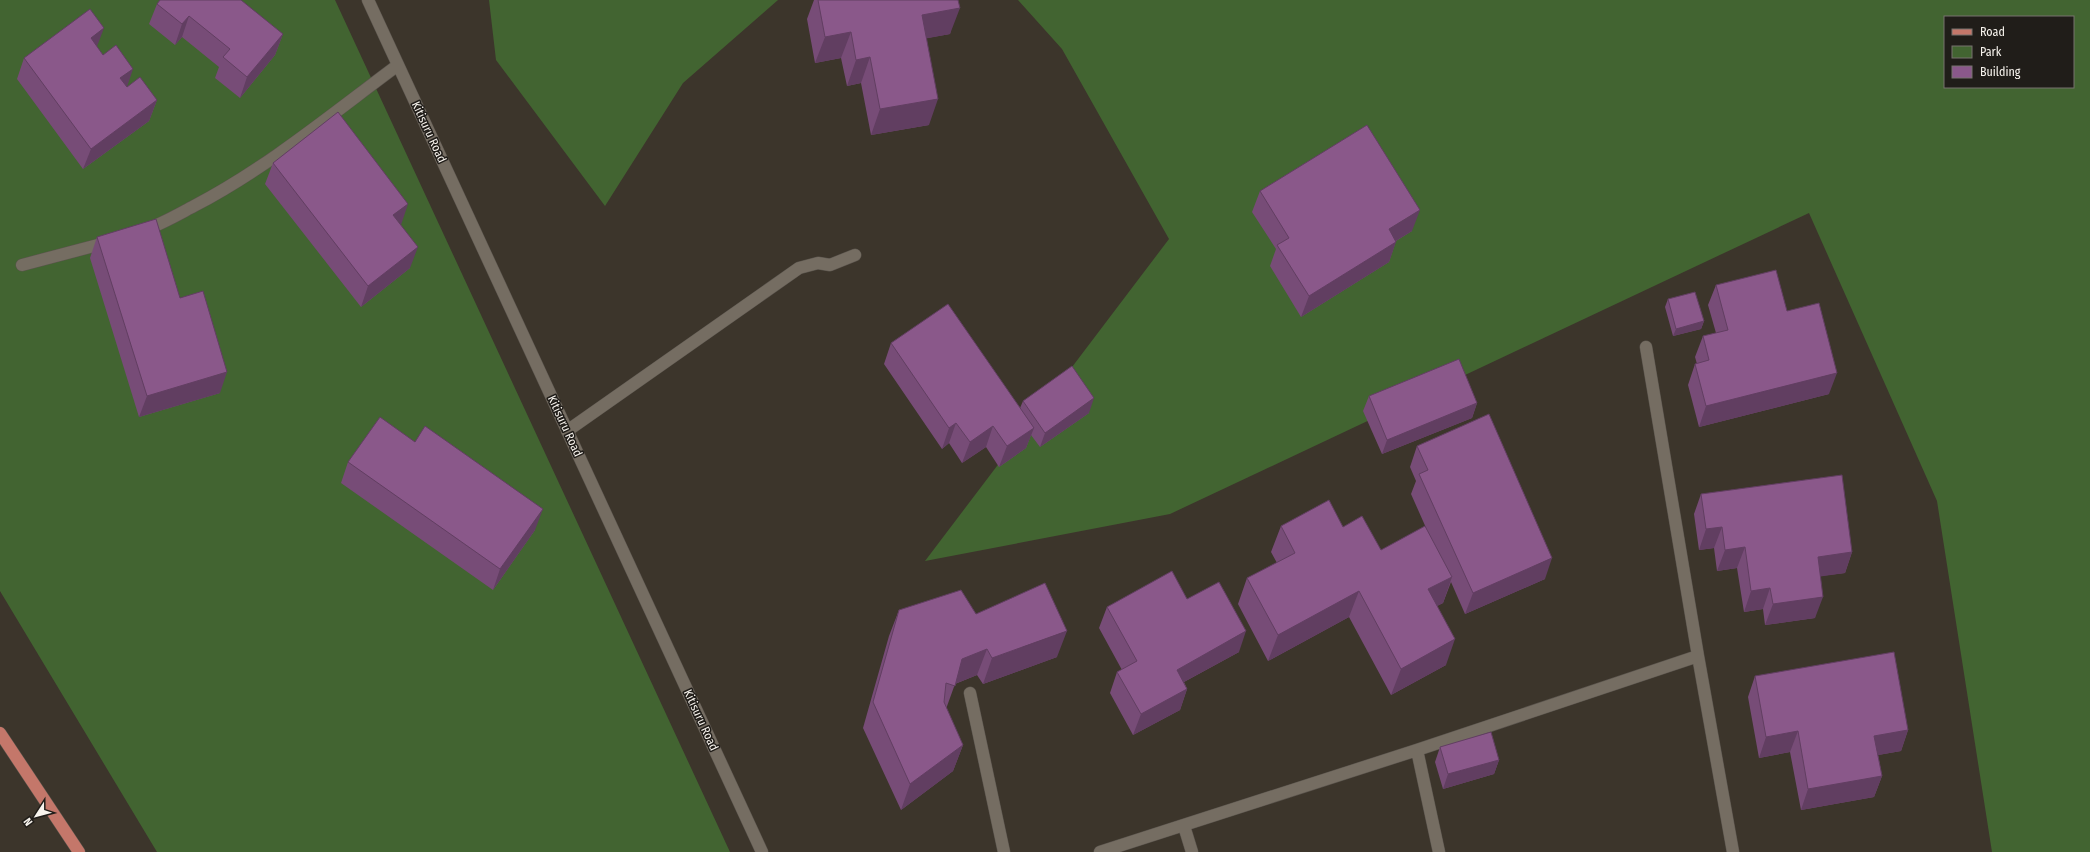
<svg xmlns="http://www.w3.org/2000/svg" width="2090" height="852" font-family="'Fira Sans Condensed',sans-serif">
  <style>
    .green { fill: #426431; fill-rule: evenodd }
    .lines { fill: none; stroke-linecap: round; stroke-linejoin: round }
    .minor-casing { stroke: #5a544d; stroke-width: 13 }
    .major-casing { stroke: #5a544d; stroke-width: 13 }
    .minor { stroke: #756d62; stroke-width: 12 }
    .major { stroke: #c4776a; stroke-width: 12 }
    .wall { fill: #774c77 }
    .shaded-wall { fill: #613e61 }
    .building { fill: #8a588a; stroke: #613e61 }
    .labels { text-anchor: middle; stroke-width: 3; stroke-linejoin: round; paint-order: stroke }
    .street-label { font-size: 12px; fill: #f8f4ee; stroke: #201d19 }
  </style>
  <rect width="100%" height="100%" fill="#3c352b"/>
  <path class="green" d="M 0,0 L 335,0 L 730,852 L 157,852 L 0,591 Z
    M 489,0 L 778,0 L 683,83 L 605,206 L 496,60 Z
    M 1018,0 L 2090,0 L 2090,852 L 1992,852 L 1937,501 L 1809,213 L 1170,514 L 925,561 L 1169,239 L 1062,49 ZM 1945,17 L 2073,17 L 2073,87 L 1945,87 Z"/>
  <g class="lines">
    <g class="minor-casing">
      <path id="minor" d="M 368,0 L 762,852
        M 142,231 C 160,225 177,215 194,206 C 267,168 332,114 398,65
        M 22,265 L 109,242
        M 567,431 L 799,268 L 818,263 L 830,265 L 855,255
        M 1698,656 L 1733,852
        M 970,693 L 1004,852
        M 1417,750 L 1439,852
        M 1184,826 L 1192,852
        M 1100,852 L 1417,750 L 1698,656 L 1646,347"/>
    </g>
    <g class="major-casing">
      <path id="major" d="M 0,733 L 79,852"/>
    </g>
    <use href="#minor" class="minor"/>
    <use href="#major" class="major"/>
  </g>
  <path class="wall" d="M 814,0 L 958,0 L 950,34 L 927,38 L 929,125 L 871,135 L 861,83 L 847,86 L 841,58 L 815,63 L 807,19 Z
    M 157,4 L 283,34 L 275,55 L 240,98 L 215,78 L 219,67 L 182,37 L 175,45 L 149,24 Z
    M 97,47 L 127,87 L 157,100 L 149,121 L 83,169 L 17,79 L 24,58 Z
    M 273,163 L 401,225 L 410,268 L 361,307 L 265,184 Z
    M 1260,191 L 1412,231 L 1396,241 L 1389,262 L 1301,317 L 1270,266 L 1276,249 L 1252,212 Z
    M 97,237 L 180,298 L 220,393 L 139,417 L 90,258 Z
    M 1716,285 L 1787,311 L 1829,394 L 1699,427 L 1688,385 L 1695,364 L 1697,364 L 1695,357 L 1703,336 L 1716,333 L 1708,305 Z
    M 1668,299 L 1704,321 L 1701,329 L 1673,336 L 1665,307 Z
    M 891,343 L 1020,408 L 1023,401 L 1089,413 L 1040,447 L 1031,435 L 1026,448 L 999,467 L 986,447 L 962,463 L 949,443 L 942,449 L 884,364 Z
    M 1369,396 L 1477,403 L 1472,418 L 1382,454 L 1363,411 Z
    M 1417,446 L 1545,579 L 1465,614 L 1451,582 L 1443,603 L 1437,606 L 1446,665 L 1391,695 L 1349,617 L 1268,661 L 1238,604 L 1247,578 L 1277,563 L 1271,552 L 1281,526 L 1343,527 L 1381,550 L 1427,530 L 1411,494 L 1416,481 L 1410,467 Z
    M 348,462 L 535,530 L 493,590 L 341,483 Z
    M 1701,494 L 1852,552 L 1845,573 L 1820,576 L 1815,618 L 1765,625 L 1763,609 L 1744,612 L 1737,568 L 1717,571 L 1714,548 L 1699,550 L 1694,514 Z
    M 1187,599 L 1239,652 L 1184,682 L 1187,689 L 1180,710 L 1133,735 L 1110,693 L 1117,672 L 1122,670 L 1099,628 L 1107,607 Z
    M 899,610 L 1057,657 L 983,684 L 977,675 L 955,684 L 946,709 L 963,745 L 953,771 L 901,810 L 863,728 L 889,636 Z
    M 1755,676 L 1908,730 L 1901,751 L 1878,755 L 1882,776 L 1874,797 L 1801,810 L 1790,752 L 1759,758 L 1748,697 Z
    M 1440,747 L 1499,760 L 1494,774 L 1443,789 L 1435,762 Z"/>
  <path class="shaded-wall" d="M 960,8 L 950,34 L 913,41 L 922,15 Z
    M 189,16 L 182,37 L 175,45 L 182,24 Z
    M 104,28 L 96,49 L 91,38 Z
    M 851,32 L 841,58 L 815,63 L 825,37 Z
    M 283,34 L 275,55 L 240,98 L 247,77 Z
    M 870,57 L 861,83 L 847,86 L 856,60 Z
    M 133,69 L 126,90 L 120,78 Z
    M 938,99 L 929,125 L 871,135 L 880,109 Z
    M 157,100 L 149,121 L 83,169 L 91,149 Z
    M 408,204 L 401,225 L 393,215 Z
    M 1420,210 L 1412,231 L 1381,250 L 1389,229 Z
    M 1396,242 L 1389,262 L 1301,317 L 1309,296 Z
    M 418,247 L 410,268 L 361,307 L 368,286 Z
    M 1704,321 L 1701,329 L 1673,336 L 1676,329 Z
    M 227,372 L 220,393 L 139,417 L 147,396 Z
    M 1837,373 L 1829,394 L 1699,427 L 1706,406 Z
    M 1094,398 L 1089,413 L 1040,447 L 1045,433 Z
    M 1477,403 L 1472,418 L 1382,454 L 1387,440 Z
    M 956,423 L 949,443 L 942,449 L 949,428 Z
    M 993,426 L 986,447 L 962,463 L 970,442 Z
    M 1034,428 L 1026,448 L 999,467 L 1007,446 Z
    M 543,509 L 535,530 L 493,590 L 500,569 Z
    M 1722,527 L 1714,548 L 1699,550 L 1706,529 Z
    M 1745,547 L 1737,568 L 1717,571 L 1725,550 Z
    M 1852,552 L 1845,573 L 1810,578 L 1818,557 Z
    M 1552,558 L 1545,579 L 1465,614 L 1473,593 Z
    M 1452,577 L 1443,603 L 1419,615 L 1428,589 Z
    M 1770,588 L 1763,609 L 1744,612 L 1751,591 Z
    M 1359,591 L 1349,617 L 1268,661 L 1278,635 Z
    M 1823,597 L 1815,618 L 1765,625 L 1773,604 Z
    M 1067,631 L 1057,657 L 983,684 L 992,658 Z
    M 1246,631 L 1239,652 L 1169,690 L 1177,670 Z
    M 1455,639 L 1446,665 L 1391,695 L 1401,669 Z
    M 987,649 L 977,675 L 952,685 L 962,659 Z
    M 1187,689 L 1180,710 L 1133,735 L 1141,714 Z
    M 1908,730 L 1901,751 L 1867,757 L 1874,736 Z
    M 1798,731 L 1790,752 L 1759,758 L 1766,737 Z
    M 963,745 L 953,771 L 901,810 L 910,784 Z
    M 1499,760 L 1494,774 L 1443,789 L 1448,774 Z
    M 1882,776 L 1874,797 L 1801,810 L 1808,789 Z"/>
  <path class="building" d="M 160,0 L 241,0 L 283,34 L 247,77 L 223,57 L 230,49 L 189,16 L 182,24 L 157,4 Z
    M 818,0 L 958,0 L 960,8 L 922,15 L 938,99 L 880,109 L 870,57 L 856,60 L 851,32 L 825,37 Z
    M 90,9 L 104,28 L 91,38 L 103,55 L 116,45 L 133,69 L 120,78 L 127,87 L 140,77 L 157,100 L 91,149 L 24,58 Z
    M 338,112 L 408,204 L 393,215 L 418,247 L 368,286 L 273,163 Z
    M 1367,125 L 1420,210 L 1389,229 L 1396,242 L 1309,296 L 1277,245 L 1289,238 L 1260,191 Z
    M 156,219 L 180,298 L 203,291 L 227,372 L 147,396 L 97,237 Z
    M 1776,270 L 1787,311 L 1819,303 L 1837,373 L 1706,406 L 1695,364 L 1709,360 L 1703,336 L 1728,330 L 1716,285 Z
    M 1695,292 L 1704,321 L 1676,329 L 1668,299 Z
    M 948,304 L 1034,428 L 1007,446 L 993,426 L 970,442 L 956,423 L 949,428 L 891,343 Z
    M 1459,359 L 1477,403 L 1387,440 L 1369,396 Z
    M 1072,366 L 1094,398 L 1045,433 L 1023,401 Z
    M 1489,414 L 1552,558 L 1473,593 L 1419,474 L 1428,470 L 1417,446 Z
    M 380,417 L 415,442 L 425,426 L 543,509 L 500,569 L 348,462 Z
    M 1842,475 L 1852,552 L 1818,557 L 1823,597 L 1773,604 L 1770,588 L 1751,591 L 1745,547 L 1725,550 L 1722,527 L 1706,529 L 1701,494 Z
    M 1329,500 L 1343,527 L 1362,516 L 1381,550 L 1425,526 L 1452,577 L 1428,589 L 1455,639 L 1401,669 L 1359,591 L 1278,635 L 1247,578 L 1295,553 L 1281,526 Z
    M 1172,571 L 1187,599 L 1219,582 L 1246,631 L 1177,670 L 1187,689 L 1141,714 L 1117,672 L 1137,661 L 1107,607 Z
    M 1045,583 L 1067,631 L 992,658 L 987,649 L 962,659 L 955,686 L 946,683 L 944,702 L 963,745 L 910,784 L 873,702 L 899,610 L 961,590 L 976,614 Z
    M 1894,652 L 1908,730 L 1874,736 L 1882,776 L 1808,789 L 1798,731 L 1766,737 L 1755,676 Z
    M 1491,732 L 1499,760 L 1448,774 L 1440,747 Z"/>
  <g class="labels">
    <g class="street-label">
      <text transform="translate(429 132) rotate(65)" y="4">Kitisuru Road</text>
      <text transform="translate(565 426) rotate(65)" y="4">Kitisuru Road</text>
      <text transform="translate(701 720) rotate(65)" y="4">Kitisuru Road</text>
    </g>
  </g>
  <rect x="1944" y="16" width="130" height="72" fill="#201d19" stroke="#76736e"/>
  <rect x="1952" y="29" width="20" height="6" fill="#c4776a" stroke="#76736e"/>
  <text x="1980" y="36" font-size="12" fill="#f8f4ee">Road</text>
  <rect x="1952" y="46" width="20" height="12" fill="#426431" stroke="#76736e"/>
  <text x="1980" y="56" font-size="12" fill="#f8f4ee">Park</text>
  <rect x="1952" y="66" width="20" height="12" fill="#8a588a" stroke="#76736e"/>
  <text x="1980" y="76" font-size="12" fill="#f8f4ee">Building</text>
  <g transform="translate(36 816) rotate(234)" stroke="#201d19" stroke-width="3" paint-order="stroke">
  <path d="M0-3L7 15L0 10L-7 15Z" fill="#f8f4ee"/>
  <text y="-6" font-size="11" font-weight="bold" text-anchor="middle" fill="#f8f4ee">N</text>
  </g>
</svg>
